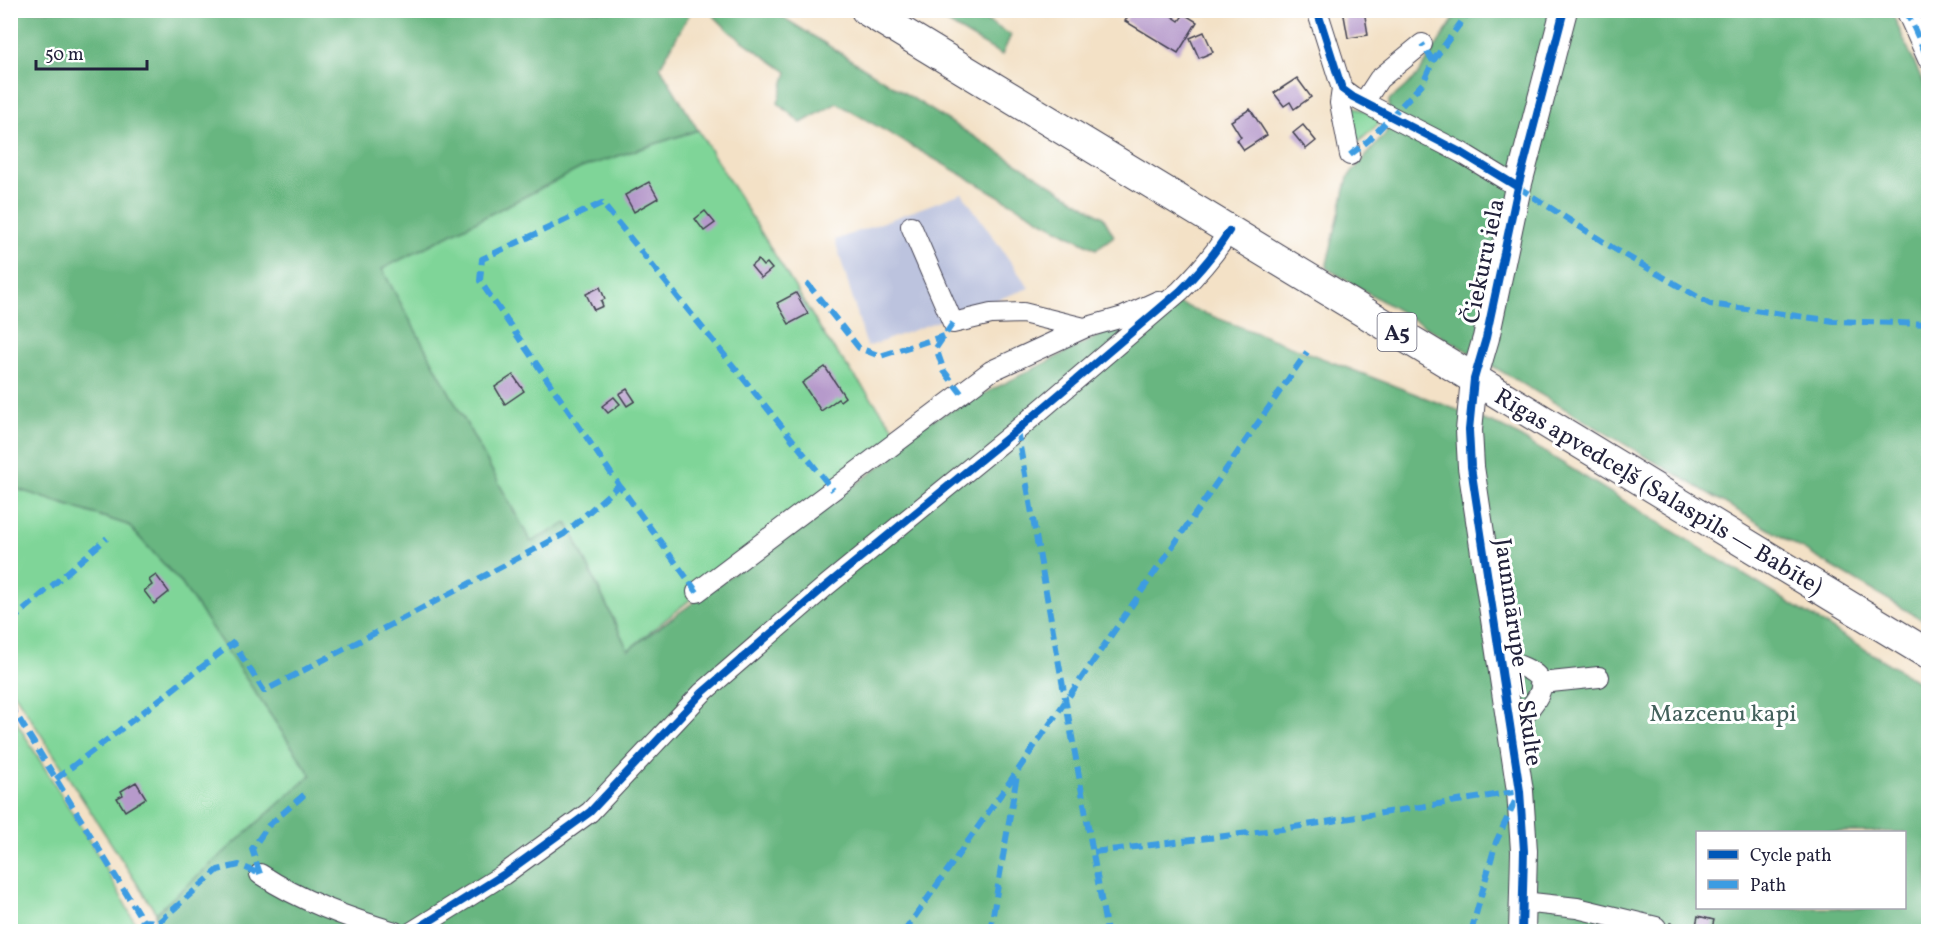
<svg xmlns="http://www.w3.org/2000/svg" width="1939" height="942" font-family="Vollkorn,serif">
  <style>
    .industrial { fill: #bcc3de }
    .green { fill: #7fd598; stroke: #507c6a; stroke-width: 1.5 }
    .forest { fill: #67b680; stroke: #446c5e; stroke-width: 1.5; fill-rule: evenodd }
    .building { fill: #b69acb }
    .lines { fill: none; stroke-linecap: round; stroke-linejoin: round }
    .minor-casing { stroke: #413f50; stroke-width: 22 }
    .major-casing { stroke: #413f50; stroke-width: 28 }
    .highway-casing { stroke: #413f50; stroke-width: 32 }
    .minor { stroke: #fff; stroke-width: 20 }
    .major { stroke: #fff; stroke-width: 26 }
    .highway { stroke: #fff; stroke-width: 30 }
    .quiet { stroke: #3c9ce2; stroke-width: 6; stroke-dasharray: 12 6; stroke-linecap: butt }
    .cycleway-casing { stroke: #fff; stroke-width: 11 }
    .cycleway { stroke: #0057b8; stroke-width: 8 }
    .labels { text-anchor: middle; stroke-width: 6; stroke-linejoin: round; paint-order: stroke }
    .shield { fill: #fff; stroke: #646476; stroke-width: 1.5 }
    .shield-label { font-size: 22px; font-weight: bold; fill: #22223b }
    .street-label { font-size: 24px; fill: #22223b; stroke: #fff }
    .park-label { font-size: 24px; fill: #43615c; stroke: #fff }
  </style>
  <rect width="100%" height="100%" fill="#fff"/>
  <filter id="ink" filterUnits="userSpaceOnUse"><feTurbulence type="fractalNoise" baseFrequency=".0167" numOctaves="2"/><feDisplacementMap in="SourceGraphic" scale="12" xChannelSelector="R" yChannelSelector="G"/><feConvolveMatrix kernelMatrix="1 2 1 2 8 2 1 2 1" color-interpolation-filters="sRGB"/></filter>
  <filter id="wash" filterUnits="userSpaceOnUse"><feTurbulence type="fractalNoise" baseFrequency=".008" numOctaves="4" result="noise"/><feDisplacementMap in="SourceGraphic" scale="24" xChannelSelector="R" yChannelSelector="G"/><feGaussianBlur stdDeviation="1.35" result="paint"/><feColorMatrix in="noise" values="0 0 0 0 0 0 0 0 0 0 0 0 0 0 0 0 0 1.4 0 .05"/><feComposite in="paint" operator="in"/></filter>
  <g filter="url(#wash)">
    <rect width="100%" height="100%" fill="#f3e1c6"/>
    <path class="industrial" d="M 962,193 L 1029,288 L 867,347 L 835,240 Z"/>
    <path class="green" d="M 1347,103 L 1383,120 L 1355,145 Z
      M 698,130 L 828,341 L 897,432 L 628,650 L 568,524 L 531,542 L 382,269 L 581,168 Z
      M 11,487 L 128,525 L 182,584 L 311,775 L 156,913 L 11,688 Z
      M 11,713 L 103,863 L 138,928 L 152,931 L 11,931 Z"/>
    <path class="forest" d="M 11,11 L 691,11 L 660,67 L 698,130 L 581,168 L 382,269 L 531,542 L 567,523 L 628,650 L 893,457 L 902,435 L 1170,300 L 1507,429 L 1928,688 L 1928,931 L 155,931 L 156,913 L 311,775 L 182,584 L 128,525 L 11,487 ZM 1698,832 L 1904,832 L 1904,908 L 1698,908 Z
      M 709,11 L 773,11 L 1103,217 L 1114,236 L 1096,249 L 1044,222 L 837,103 L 801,123 L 778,103 L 787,72 L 730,32 Z
      M 927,11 L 970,11 L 1011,35 L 1002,55 Z
      M 1459,11 L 1891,11 L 1928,93 L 1928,623 L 1326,268 L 1348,177 L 1386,133 L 1389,101 L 1417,76 Z"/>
    <g id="blocks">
      <path class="building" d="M 1132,10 L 1163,10 L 1179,21 L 1184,14 L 1197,22 L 1178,53 L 1125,21 Z
        M 1343,10 L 1364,10 L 1368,35 L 1348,38 Z
        M 1204,32 L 1213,52 L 1199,58 L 1190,38 Z
        M 1297,78 L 1311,97 L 1294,109 L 1290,102 L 1284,106 L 1274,93 Z
        M 1250,109 L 1267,135 L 1244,150 L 1237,140 L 1241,137 L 1231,121 Z
        M 1303,125 L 1316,141 L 1306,149 L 1293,133 Z
        M 649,182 L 658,198 L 634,212 L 625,195 Z
        M 705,211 L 715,223 L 704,231 L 695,219 Z
        M 758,260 L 763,266 L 767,263 L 772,269 L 761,278 L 751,266 Z
        M 600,287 L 605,299 L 601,301 L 603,306 L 594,310 L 586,294 Z
        M 796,293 L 808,314 L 789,324 L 777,303 Z
        M 825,367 L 845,397 L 840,401 L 838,399 L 821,411 L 802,383 Z
        M 513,375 L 524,391 L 505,404 L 495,387 Z
        M 627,389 L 635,401 L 627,406 L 619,394 Z
        M 614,397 L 620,404 L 608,413 L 602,406 Z
        M 156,575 L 169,592 L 154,604 L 144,591 L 152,585 L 149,580 Z
        M 136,782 L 146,798 L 125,811 L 117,798 L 123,795 L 121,791 Z
        M 1698,916 L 1714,920 L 1711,932 L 1668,932 L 1670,923 L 1695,930 Z"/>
    </g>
  </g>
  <g filter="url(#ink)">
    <use href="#blocks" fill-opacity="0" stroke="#413f50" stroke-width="1.5"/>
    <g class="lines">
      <g class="minor-casing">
        <path id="minor" d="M 1317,10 L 1342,89 L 1340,103 L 1350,155
          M 1906,10 L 1928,59
          M 1342,89 L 1353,97 L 1462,153 L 1518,187
          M 1364,102 L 1379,79 L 1422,44
          M 911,226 L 953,323 L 991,314 L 1023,313 L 1084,328
          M 697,592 L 991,371 L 1084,328 L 1123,317 L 1158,301
          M 1502,661 C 1513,663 1539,670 1541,684 C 1543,697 1521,719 1511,725
          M 1541,683 L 1599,677
          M 260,874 C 301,901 348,918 395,932
          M 1523,902 L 1577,908 L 1656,927
          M 412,932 L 503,875 L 590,812 L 702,693 L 827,585 L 1017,430 L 1180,291 C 1199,272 1215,254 1229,231"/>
      </g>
      <g class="major-casing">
        <path id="major" d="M 1522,932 L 1524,851 L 1520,791 L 1471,467 L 1469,430 L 1474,379 L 1486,338 L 1518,187 L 1564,10"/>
      </g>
      <g class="highway-casing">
        <path id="highway" d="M 866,10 L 1928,654"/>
      </g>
      <use href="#minor" class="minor"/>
      <use href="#major" class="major"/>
      <use href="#highway" class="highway"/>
      <path class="quiet" d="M 1694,10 L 1694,11
        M 1906,10 L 1928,59
        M 1433,61 L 1470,10
        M 1350,155 L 1369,140 L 1423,83 L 1433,61 L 1422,44
        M 1518,187 L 1613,248 L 1710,304 L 1834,321 L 1928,324
        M 807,283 L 859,348 L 880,356 L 944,336
        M 953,323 L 936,348 L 944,371 L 961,393
        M 1017,430 L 1107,932
        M 697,592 L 619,485 L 480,281 L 482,259 L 602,203 L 833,490
        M 10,622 L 107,538
        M 10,704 L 143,921 L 159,922 L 218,870 L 239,865 L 260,874
        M 56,779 L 233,643 L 264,691 L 564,534 L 619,485
        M 1094,852 L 1282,829 L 1520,791
        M 260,874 L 252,849 L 268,826 L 305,794
        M 904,932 L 1018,770 L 1307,352
        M 990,932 L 1017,775
        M 1471,932 L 1496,842 L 1517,797"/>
      <g class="cycleway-casing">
        <path id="cycleway" d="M 1317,10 L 1342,89 L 1353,97 L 1462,153 L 1518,187
          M 412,932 L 503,875 L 590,812 L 702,693 L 827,585 L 1017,430 L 1180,291 C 1199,272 1215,254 1229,231
          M 1522,932 L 1524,851 L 1520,791 L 1471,467 L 1469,430 L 1474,379 L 1486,338 L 1518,187 L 1564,10"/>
      </g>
      <use href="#cycleway" class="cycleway"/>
    </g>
  </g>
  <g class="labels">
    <rect class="shield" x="1377.5" y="313" width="39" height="38" rx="4.5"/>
    <g class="shield-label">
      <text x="1397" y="340">A5</text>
    </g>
    <g class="street-label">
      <text transform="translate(1483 261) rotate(-78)" y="8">Čiekuru iela</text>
      <text transform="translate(1659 491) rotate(31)" y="8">Rīgas apvedceļš (Salaspils — Babīte)</text>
      <text transform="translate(1519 652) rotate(82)" y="8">Jaunmārupe — Skulte</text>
    </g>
    <g class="park-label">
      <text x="1723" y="721">Mazcenu kapi</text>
    </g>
  </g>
  <rect width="1939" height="942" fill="none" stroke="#fff" stroke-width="36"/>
  <rect x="1696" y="831" width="210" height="78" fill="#ffffff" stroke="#a7a7b1" stroke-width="1.5"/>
  <rect x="1708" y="850" width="30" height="9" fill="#0057b8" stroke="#a7a7b1" stroke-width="1.5"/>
  <text x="1750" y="861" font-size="18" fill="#22223b">Cycle path</text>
  <rect x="1708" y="880" width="30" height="9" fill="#3c9ce2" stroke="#a7a7b1" stroke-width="1.5"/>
  <text x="1750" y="891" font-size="18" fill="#22223b">Path</text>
  <path d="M36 60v9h111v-9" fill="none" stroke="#22223b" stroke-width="3"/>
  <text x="45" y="60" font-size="18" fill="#22223b" stroke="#ffffff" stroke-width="4.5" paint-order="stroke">50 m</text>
</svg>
